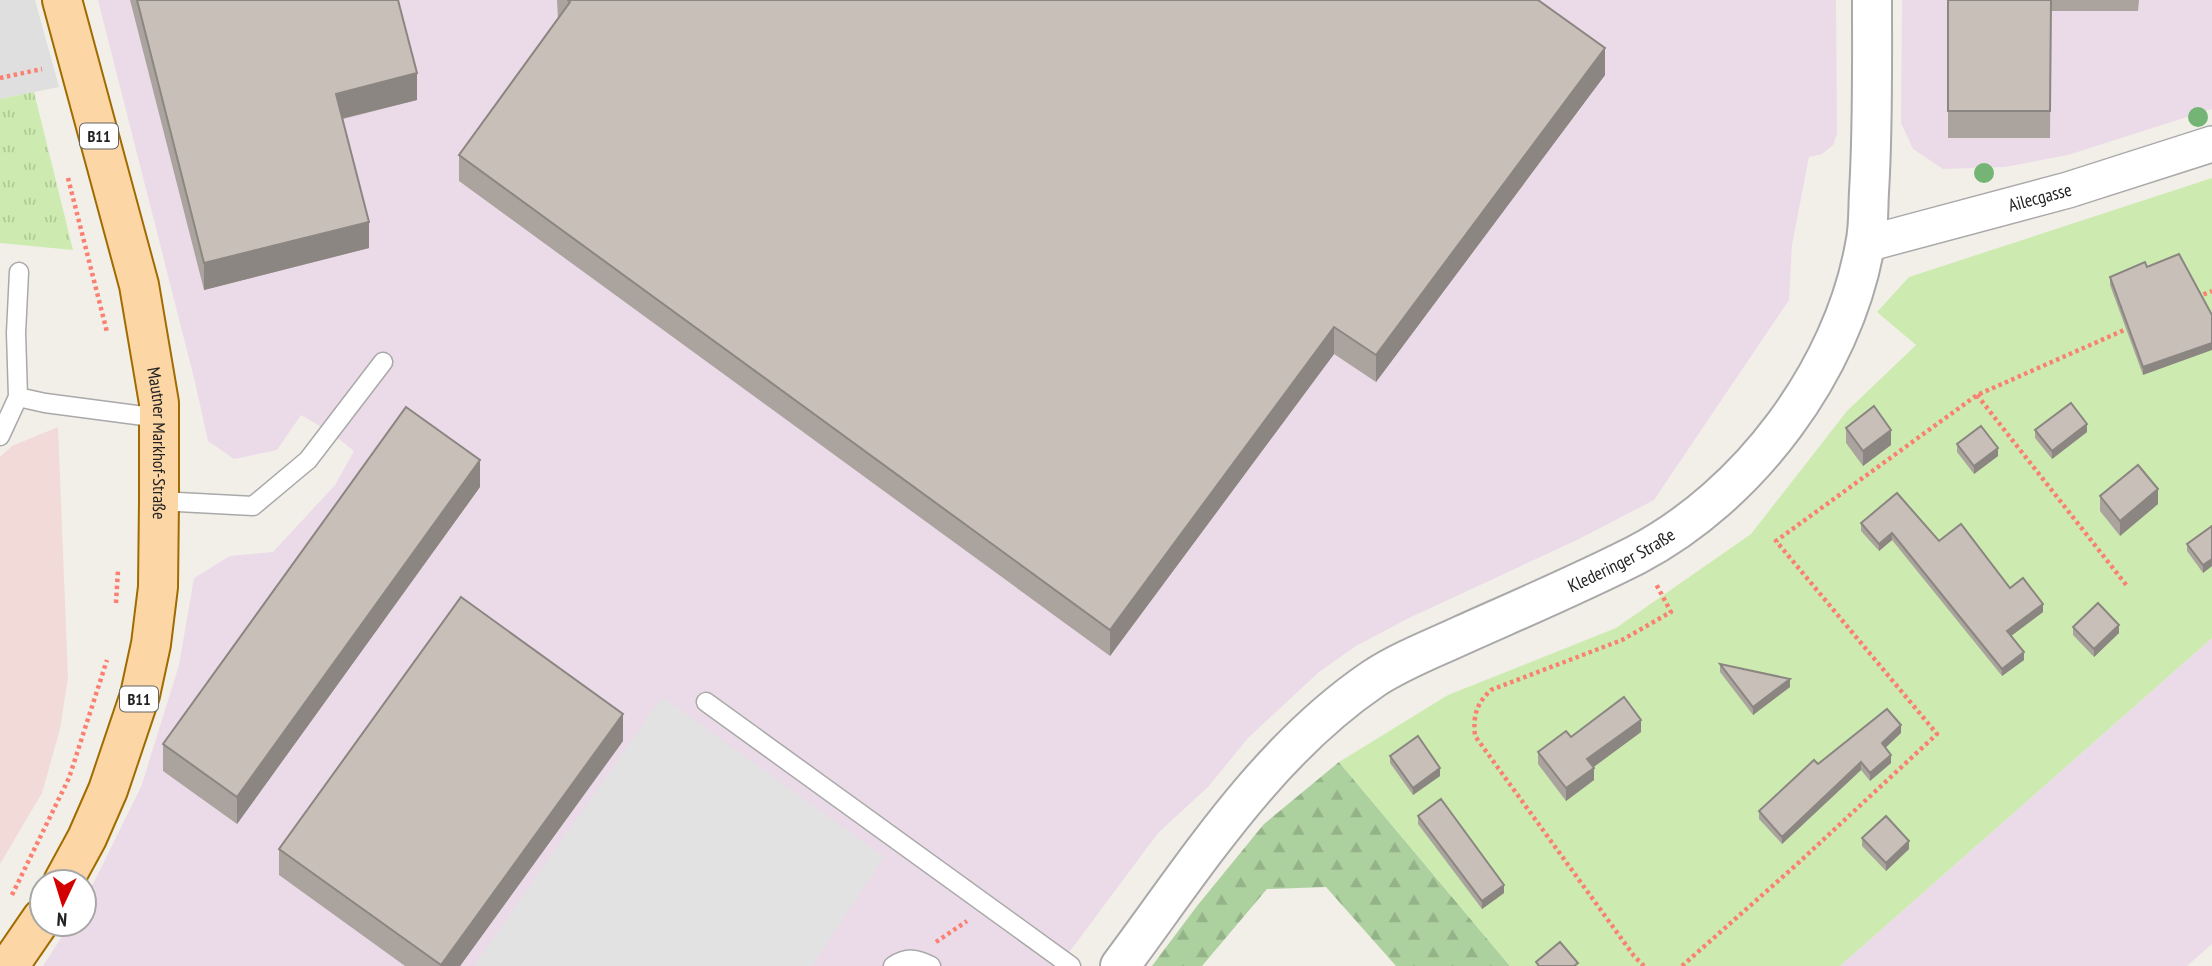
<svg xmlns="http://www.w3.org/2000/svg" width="2212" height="966" font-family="'PT Sans Narrow',sans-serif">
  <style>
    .residential { fill: #e0dfdf }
    .commercial { fill: #f2dad9 }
    .industrial { fill: #ebdbe8 }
    .grass { fill: url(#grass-tufts) }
    .forest { fill: url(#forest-firs) }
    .garden { fill: #cdebb0 }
    .parking { fill: #e2e2e2 }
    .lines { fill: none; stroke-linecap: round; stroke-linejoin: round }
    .service-casing { stroke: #a9a9a9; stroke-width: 21 }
    .minor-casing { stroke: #a9a9a9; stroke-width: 38 }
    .tertiary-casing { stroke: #a9a9a9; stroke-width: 42 }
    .primary-casing { stroke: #a06b00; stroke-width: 42 }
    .path { stroke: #fa8072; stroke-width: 4.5; stroke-dasharray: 3.5 3.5; stroke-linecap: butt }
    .service { stroke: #fff; stroke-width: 18 }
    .minor { stroke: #fff; stroke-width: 35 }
    .tertiary { stroke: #fff; stroke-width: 38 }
    .primary { stroke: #fcd6a4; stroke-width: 38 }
    .tree { fill: #74b475 }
    .wall { fill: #aba49e }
    .shaded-wall { fill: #8b8681 }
    .building { fill: #c7bfb8; stroke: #8b8681; stroke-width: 2 }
    .labels { text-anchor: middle; stroke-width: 5; stroke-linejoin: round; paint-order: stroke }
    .shield { fill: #fff; stroke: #646464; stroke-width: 2 }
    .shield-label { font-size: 16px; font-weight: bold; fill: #222 }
    .street-label { font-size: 18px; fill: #222; stroke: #fff }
  </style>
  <defs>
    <pattern id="grass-tufts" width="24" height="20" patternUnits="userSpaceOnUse" patternTransform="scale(1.75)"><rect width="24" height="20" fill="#cdebb0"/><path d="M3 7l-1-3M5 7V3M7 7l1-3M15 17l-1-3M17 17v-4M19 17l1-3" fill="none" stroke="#b0c997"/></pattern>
    <pattern id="forest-firs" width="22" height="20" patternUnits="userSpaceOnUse" patternTransform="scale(1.75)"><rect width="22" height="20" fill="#add19e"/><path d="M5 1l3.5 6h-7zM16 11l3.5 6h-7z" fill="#95b388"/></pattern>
  </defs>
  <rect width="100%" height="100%" fill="#f2efe9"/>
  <path class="residential" d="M 0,0 L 35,0 L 59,87 L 0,99 Z"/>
  <path class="commercial" d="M 58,427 L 68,678 L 60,729 L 42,793 L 0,864 L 0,457 L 12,446 Z"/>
  <path class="industrial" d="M 98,0 L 1836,0 L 1837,134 L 1833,145 L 1822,154 L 1809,157 L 1792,245 L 1789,300 L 1654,500 L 1577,540 L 1409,618 L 1356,646 L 1319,672 L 1248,738 L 1208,787 L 1158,833 L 1059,966 L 43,966 L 70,924 L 84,924 L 84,902 L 141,787 L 179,665 L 194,578 L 230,556 L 273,552 L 335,485 L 354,451 L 330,432 L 301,415 L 277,450 L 234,459 L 208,441 L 195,382 Z
    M 1902,0 L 2212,0 L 2212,109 L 2068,155 L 2005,167 L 1943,169 L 1913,149 L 1901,123 Z
    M 2212,638 L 2212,944 L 2187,966 L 1840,966 Z"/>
  <path class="grass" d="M 34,92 L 73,250 L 0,243 L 0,99 Z"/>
  <path class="forest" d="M 1339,762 L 1510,966 L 1396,966 L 1326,887 L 1267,889 L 1202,966 L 1152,966 L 1197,906 L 1264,824 Z"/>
  <path class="garden" d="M 2212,178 L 2212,638 L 1840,966 L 1510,966 L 1339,762 L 1448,695 L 1616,628 L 1751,534 L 1847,411 L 1916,345 L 1877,312 L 1909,277 Z"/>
  <path class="parking" d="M 662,697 L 884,857 L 812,966 L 474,966 Z"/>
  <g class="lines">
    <g class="service-casing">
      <path id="service" d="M 18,397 L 16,333 L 19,272
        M 0,436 L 18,397 L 45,403 L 159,418
        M 159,501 L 253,506 L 308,460 L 383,362
        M 706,702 L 1071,966
        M 893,966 C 907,957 916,958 931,966"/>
    </g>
    <g class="minor-casing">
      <g id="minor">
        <path id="s1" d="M 1866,244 L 2068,190 L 2212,144"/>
      </g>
    </g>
    <g class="tertiary-casing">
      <g id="tertiary">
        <path id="s2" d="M 1120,966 C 1196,864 1266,752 1373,679 C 1400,661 1432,649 1462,635 C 1520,609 1579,584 1636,555 C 1749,496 1843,370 1865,245 C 1869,228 1868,209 1869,192 C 1873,128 1872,64 1872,0"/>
      </g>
    </g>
    <g class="primary-casing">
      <g id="primary">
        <path id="s3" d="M 62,0 L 139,285 L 159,403 L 159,501 L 158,587 L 151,644 L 140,695 L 108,790 L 87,838 L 63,882"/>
        <path d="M 9,966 L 42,918"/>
      </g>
    </g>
    <path class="path" d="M 0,78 L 42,69
      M 68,178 L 107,332
      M 2197,297 L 2212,291
      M 1977,395 L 2127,586
      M 116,603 L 118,570
      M 12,895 L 69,778 L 107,660
      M 936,942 L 967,921
      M 1644,966 L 1634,956 L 1475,736 C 1473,716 1476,704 1491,690 L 1622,640 L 1671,612 L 1656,584
      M 1682,966 L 1795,866 L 1937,734 L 1776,541 L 1977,395 L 2131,327"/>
    <use href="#service" class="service"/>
    <use href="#minor" class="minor"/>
    <use href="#tertiary" class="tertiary"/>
    <use href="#primary" class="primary"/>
  </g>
  <g class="tree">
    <circle cx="2198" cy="117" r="10"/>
    <circle cx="1984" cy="173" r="10"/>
  </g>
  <path class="wall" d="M 130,0 L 398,0 L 417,100 L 343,119 L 369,248 L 204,290 Z
    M 557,0 L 1538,0 L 1605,75 L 1376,382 L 1334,354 L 1110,656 L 459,181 L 459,155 L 558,19 Z
    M 1948,0 L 2139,0 L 2138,11 L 2051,11 L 2050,138 L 1948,138 Z
    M 2147,267 L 2143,375 L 2110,285 L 2110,277 Z
    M 1846,428 L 1891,445 L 1863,466 L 1846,443 Z
    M 2035,430 L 2087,432 L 2052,459 L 2035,438 Z
    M 1957,444 L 1998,456 L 1974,474 L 1957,452 Z
    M 480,487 L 237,824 L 163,771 L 163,744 Z
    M 2100,496 L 2158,504 L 2120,536 L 2100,511 Z
    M 1861,523 L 1939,541 L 2010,588 L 2043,612 L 2011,636 L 2024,660 L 2002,676 L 1892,540 L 1879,551 L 1861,531 Z
    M 2212,526 L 2212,566 L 2203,573 L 2187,551 L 2187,544 Z
    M 2073,627 L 2119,633 L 2094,657 L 2073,635 Z
    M 1720,664 L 1790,687 L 1753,715 L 1720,672 Z
    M 1641,732 L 1593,767 L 1594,780 L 1566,801 L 1538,764 L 1538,752 L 1571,737 Z
    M 1901,733 L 1885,748 L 1891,763 L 1870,781 L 1861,770 L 1782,844 L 1759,819 L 1759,811 L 1818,764 Z
    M 623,741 L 460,966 L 405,966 L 279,875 L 279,849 Z
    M 1390,756 L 1440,776 L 1413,795 L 1390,763 Z
    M 1418,816 L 1504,893 L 1482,909 L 1418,824 Z
    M 1862,838 L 1909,849 L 1886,871 L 1862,846 Z"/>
  <path class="shaded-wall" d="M 1605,48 L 1605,75 L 1376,382 L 1376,355 Z
    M 417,73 L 417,100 L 336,120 L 336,94 Z
    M 369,222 L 369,248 L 204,290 L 204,263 Z
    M 1334,327 L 1334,354 L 1110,656 L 1110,630 Z
    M 2212,343 L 2212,350 L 2143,375 L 2143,367 Z
    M 2087,424 L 2087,432 L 2052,459 L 2052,451 Z
    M 1891,430 L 1891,445 L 1863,466 L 1863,451 Z
    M 1998,448 L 1998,456 L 1974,474 L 1974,466 Z
    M 480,460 L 480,487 L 237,824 L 237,797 Z
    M 2158,489 L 2158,504 L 2120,536 L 2120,521 Z
    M 1892,533 L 1892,540 L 1879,551 L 1879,544 Z
    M 2212,559 L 2212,566 L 2203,573 L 2203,565 Z
    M 2043,604 L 2043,612 L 2007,639 L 2007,631 Z
    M 2119,625 L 2119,633 L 2094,657 L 2094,649 Z
    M 2024,652 L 2024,660 L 2002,676 L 2002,669 Z
    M 1790,679 L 1790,687 L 1753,715 L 1753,707 Z
    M 623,714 L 623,741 L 460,966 L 441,966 Z
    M 1641,720 L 1641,732 L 1587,772 L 1587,759 Z
    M 1901,725 L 1901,733 L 1882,751 L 1882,743 Z
    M 1891,755 L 1891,763 L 1870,781 L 1870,773 Z
    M 1861,762 L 1861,770 L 1782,844 L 1782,837 Z
    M 1440,768 L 1440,776 L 1413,795 L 1413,788 Z
    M 1594,768 L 1594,780 L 1566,801 L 1566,788 Z
    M 1909,841 L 1909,849 L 1886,871 L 1886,863 Z
    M 1504,885 L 1504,893 L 1482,909 L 1482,901 Z"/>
  <path class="building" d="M 137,0 L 398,0 L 417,73 L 336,94 L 369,222 L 204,263 Z
    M 568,0 L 1538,0 L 1605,48 L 1376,355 L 1334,327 L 1110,630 L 459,155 L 570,2 Z
    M 1948,0 L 2051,0 L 2050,111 L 1948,111 Z
    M 2179,254 L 2212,315 L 2212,343 L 2143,367 L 2110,277 L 2145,262 L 2147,267 Z
    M 2071,403 L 2087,424 L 2052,451 L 2035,430 Z
    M 1874,406 L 1891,430 L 1863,451 L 1846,428 Z
    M 406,407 L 480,460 L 237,797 L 163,744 Z
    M 1981,426 L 1998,448 L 1974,466 L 1957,444 Z
    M 2138,465 L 2158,489 L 2120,521 L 2100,496 Z
    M 1897,493 L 1939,541 L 1961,524 L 2010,588 L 2023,578 L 2043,604 L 2007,631 L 2024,652 L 2002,669 L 1892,533 L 1879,544 L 1861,523 Z
    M 2212,526 L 2212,559 L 2203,565 L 2187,544 Z
    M 461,597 L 623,714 L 441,965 L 279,849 Z
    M 2098,603 L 2119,625 L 2094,649 L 2073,627 Z
    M 1720,664 L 1790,679 L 1753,707 Z
    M 1624,697 L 1641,720 L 1587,759 L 1594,768 L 1566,788 L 1538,752 L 1566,731 L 1571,737 Z
    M 1887,709 L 1901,725 L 1882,743 L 1891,755 L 1870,773 L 1861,762 L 1782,837 L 1759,811 L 1814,760 L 1818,764 Z
    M 1418,736 L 1440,768 L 1413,788 L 1390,756 Z
    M 1441,799 L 1504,885 L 1482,901 L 1418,816 Z
    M 1886,816 L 1909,841 L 1886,863 L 1862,838 Z
    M 1560,942 L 1578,963 L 1574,966 L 1539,966 L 1536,962 Z"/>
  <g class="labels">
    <g class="shield">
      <rect x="80" y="123.5" width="38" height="25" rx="5"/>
      <rect x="120" y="686.5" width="38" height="25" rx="5"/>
    </g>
    <g class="shield-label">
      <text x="99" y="142">B11</text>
      <text x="139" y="705">B11</text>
    </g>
    <g class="street-label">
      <text dy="6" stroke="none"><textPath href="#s1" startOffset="180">Ailecgasse</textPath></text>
      <text dy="6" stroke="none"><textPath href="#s3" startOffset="455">Mautner Markhof-Straße</textPath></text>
      <text dy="6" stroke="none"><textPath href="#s2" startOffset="660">Klederinger Straße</textPath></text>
    </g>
  </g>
  <g transform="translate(63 903) rotate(184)"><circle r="33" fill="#ffffff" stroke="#a7a7a7" stroke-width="2"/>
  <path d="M0-5L12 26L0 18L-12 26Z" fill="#d40000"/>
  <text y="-10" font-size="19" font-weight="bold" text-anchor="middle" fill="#222222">N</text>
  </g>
</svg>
